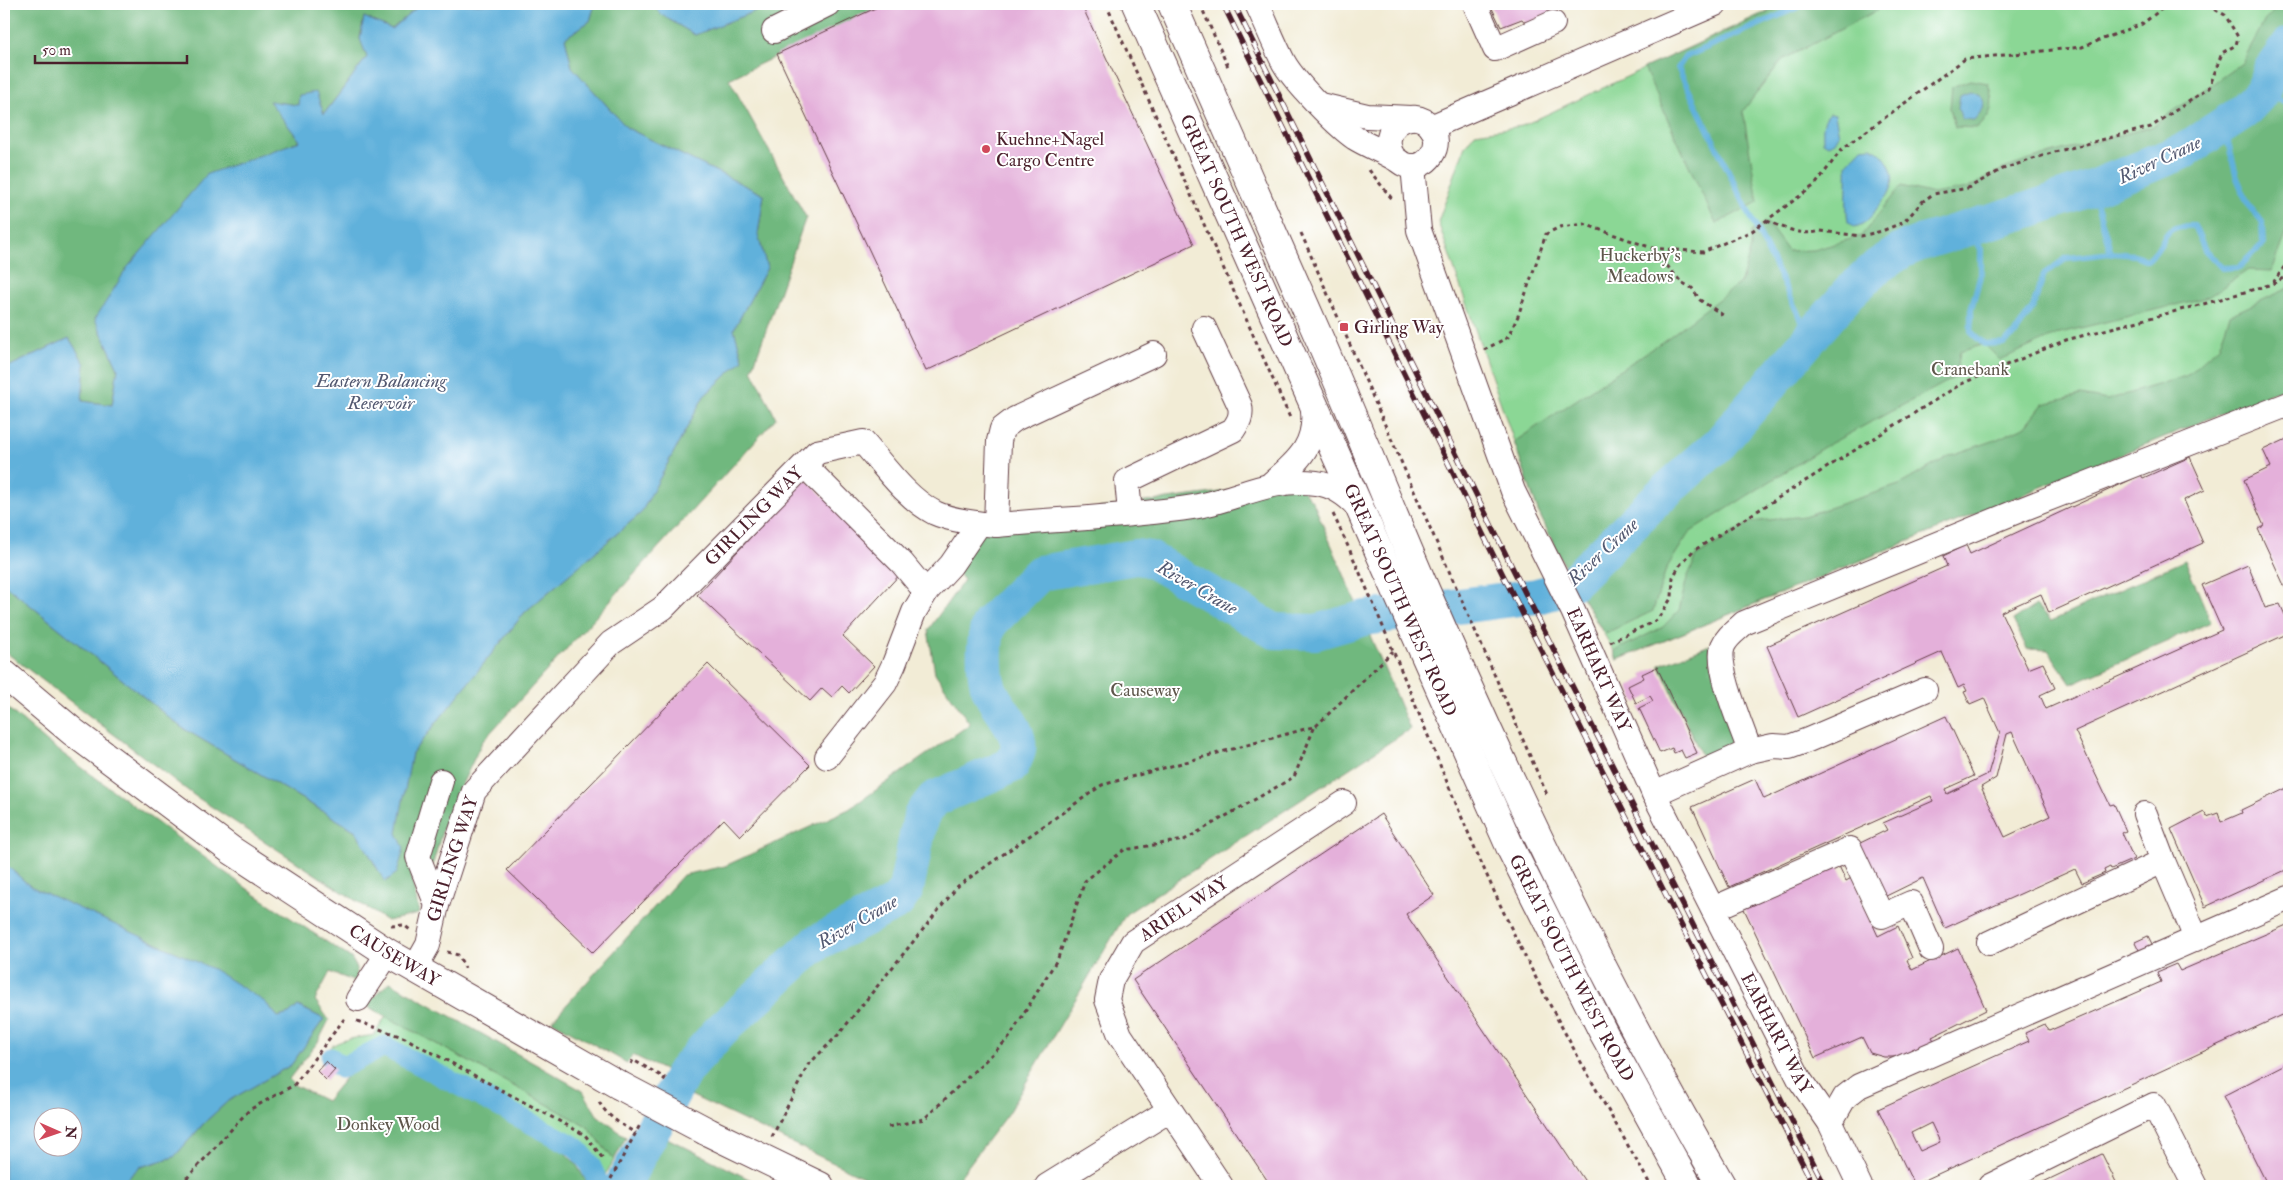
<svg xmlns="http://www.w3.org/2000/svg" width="2293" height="1190" font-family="'IM FELL Double Pica',serif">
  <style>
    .green { fill: #8bd795; stroke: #6a7b60 }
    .forest { fill: #70b87e; stroke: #5d6c54 }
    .water { fill: #60b1db; stroke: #556883; fill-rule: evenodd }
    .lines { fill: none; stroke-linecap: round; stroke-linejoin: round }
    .stream { stroke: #60b1db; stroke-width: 6 }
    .canal { stroke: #60b1db; stroke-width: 21 }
    .river { stroke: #60b1db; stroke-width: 36 }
    .building { fill: #e4b0da; fill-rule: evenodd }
    .minor-casing { stroke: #633e45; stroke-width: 26 }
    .major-casing { stroke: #633e45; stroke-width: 30 }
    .highway-casing { stroke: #633e45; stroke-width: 30 }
    .path { stroke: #633e45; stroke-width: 3; stroke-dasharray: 4 4; stroke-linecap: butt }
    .minor { stroke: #fff; stroke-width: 24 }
    .major { stroke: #fff; stroke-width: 28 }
    .highway { stroke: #fff; stroke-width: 28 }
    .rail-casing { stroke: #4a1f2b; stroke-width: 5.5 }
    .rail { stroke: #fff; stroke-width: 4; stroke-dasharray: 11; stroke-linecap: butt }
    .major-bridge-casing { stroke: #633e45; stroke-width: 30; stroke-linecap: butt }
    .major-bridge { stroke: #fff; stroke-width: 28 }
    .poi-dot { fill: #d1495b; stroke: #fff; stroke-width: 2 }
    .labels { text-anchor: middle; stroke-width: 4; stroke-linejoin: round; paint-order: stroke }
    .poi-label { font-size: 18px; fill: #4a1f2b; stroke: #fff; text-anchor: start }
    .street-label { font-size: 18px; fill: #4a1f2b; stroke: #fff }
    .park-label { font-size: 18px; fill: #5e564b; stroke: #fff }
    .water-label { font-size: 19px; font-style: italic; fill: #535971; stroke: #fff }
  </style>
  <rect width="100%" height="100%" fill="#fff"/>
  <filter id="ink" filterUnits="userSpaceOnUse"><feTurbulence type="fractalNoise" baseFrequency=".02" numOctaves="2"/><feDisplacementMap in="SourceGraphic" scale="10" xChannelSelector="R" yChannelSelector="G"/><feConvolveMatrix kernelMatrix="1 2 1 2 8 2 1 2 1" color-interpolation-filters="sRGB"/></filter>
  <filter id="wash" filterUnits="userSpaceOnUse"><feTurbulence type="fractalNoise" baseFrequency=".0096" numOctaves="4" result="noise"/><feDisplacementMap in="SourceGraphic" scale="20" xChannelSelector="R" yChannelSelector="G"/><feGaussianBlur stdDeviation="1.12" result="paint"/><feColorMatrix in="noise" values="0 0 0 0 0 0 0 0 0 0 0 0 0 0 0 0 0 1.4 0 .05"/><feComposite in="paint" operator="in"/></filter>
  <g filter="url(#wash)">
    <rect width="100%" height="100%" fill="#f2ecd6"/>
    <path class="green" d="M 1782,4 L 2289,4 L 2289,386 L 1617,660 L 1614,651 L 1568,573 L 1538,511 L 1438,222 L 1465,146 L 1475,133 L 1522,126 Z
      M 386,1016 L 587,1126 L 614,1160 L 605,1175 L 581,1142 L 384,1042 L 342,1064 L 328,1050 C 337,1038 360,1038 374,1035 Z"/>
    <path class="forest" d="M 4,4 L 421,4 L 392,29 L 364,17 L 360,38 L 367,57 L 323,115 L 298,105 L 270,102 L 300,141 L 207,175 L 95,319 L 118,368 L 112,405 L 82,401 L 85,364 L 69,338 L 4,369 Z
      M 595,4 L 654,4 L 660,14 L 695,35 L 773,4 L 884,4 L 729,79 L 806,217 L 752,370 L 776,418 L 482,742 L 446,818 L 432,867 L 411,876 L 419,912 L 418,914 L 387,921 L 195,796 L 4,651 L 4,584 L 181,727 L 356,831 L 385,882 L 412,753 L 525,612 L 641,513 L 704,396 L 743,360 L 734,329 L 767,268 L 758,234 L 764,195 L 627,128 L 572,67 L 565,38 L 590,21 Z
      M 1787,4 L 1889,4 L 1782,60 L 1743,111 L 1758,202 L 1716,224 L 1644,68 Z
      M 2281,4 L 2289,4 L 2289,227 L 2272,271 L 2248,270 L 2208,297 L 2060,333 L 2000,360 L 1984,344 L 1960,352 L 1956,377 L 1824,447 L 1689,533 L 1666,569 L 1653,611 L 1604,634 L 1568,573 L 1538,511 L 1514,442 L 1669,337 L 1741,282 L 1751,248 L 1752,231 L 1766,221 L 1788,251 L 1814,250 L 1861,236 L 1901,186 L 1933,194 L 1968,188 L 2003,169 L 2051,153 L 2151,127 L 2242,63 L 2265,20 Z
      M 1970,80 L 1988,83 C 1994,104 1994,112 1978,128 L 1955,127 L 1950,108 L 1952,87 Z
      M 2289,288 L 2289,386 L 1617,660 L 1614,651 L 1663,627 L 1679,610 L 1687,578 L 1697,556 L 1751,522 L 1804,516 L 1899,485 L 1951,455 L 1993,441 L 2026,426 L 2043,404 L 2081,395 L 2107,400 L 2186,376 L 2219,346 L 2230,315 Z
      M 1296,482 L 1313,502 L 1410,729 L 1126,914 L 1008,1113 L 953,1186 L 882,1186 L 684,1092 L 688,1082 L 633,1055 L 627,1063 L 552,1021 L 683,875 L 725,866 L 849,809 L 970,724 L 935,673 L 928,630 L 964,580 L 951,565 L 979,524 Z
      M 2185,560 L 2211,622 L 2071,684 L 2048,650 L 2027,649 L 2013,620 L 2036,605 L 2051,621 Z
      M 1710,645 L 1711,661 L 1735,726 L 1726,754 L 1705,763 L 1659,665 Z
      M 4,705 L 47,742 L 256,895 L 351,958 L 357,968 L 356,982 L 330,972 L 315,1000 L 329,1020 L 318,1042 L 289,1079 L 294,1085 L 326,1101 L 353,1068 L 384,1052 L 555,1142 L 576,1164 L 589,1186 L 119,1186 L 140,1167 L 174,1157 L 205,1122 L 228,1101 L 291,1065 L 324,1019 L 298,1006 L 289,1014 L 278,1017 L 265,1002 L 30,886 L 4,863 Z
      M 390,982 L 583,1091 L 597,1115 L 626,1137 L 614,1160 L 587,1126 L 365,1005 Z
      M 667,1138 L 763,1186 L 640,1186 Z"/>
    <path class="water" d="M 421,4 L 595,4 L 590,21 L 565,38 L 572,67 L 627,128 L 764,195 L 758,234 L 767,268 L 734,329 L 743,360 L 704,396 L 641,513 L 525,612 L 412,753 L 397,833 L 404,848 L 397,873 L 385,882 L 356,831 L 181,727 L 4,584 L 4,369 L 69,338 L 85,364 L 82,401 L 112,405 L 118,368 L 95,319 L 127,268 L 207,174 L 300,141 L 269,101 L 298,105 L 299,95 L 316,92 L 324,114 L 367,57 L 360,39 L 364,17 L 392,29 Z
      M 654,4 L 773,4 L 695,35 L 660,14 Z
      M 1970,91 L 1980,95 L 1984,102 L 1983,109 L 1974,120 L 1962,119 L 1958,109 L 1960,95 Z
      M 1830,113 L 1835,114 L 1839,135 L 1835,142 L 1828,145 L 1823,142 C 1823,131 1821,121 1830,113 Z
      M 1871,147 C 1886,154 1897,172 1891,189 C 1889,194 1883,200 1880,204 C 1873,214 1867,224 1855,227 L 1848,222 C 1845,203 1848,183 1847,164 L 1862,148 Z
      M 4,863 L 30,886 L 213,969 L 265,1002 L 278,1017 L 289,1014 L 298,1006 L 324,1019 L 291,1065 L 228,1101 L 205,1122 L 174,1157 L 140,1167 L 119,1186 L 4,1186 ZM 42,1118 L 72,1118 L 72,1148 L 42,1148 Z"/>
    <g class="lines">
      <path class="stream" d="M 1805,4 L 1685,57 L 1678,68 L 1810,338
        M 2261,93 L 2289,103
        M 2092,188 L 2111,253
        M 1969,228 L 1981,249 L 1981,274 L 1971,309 L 1971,332 L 1984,344 L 2004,343 L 2015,334 L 2033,307 L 2044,274 L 2067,258 L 2111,253 L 2135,255 L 2147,260 C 2170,245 2156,224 2194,226 L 2205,250 L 2222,268 L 2239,267 L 2263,244 L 2262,222 L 2249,206 L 2237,178 L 2224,126"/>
      <path class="canal" d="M 331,1058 L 341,1068 L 384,1046 L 576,1147 L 589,1163 L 597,1180"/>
      <path class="river" d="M 622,1186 L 684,1072 L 720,1031 L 816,943 L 897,902 L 906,889 L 921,816 L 934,799 L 1012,765 C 1014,760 1017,755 1018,750 C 1021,729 998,710 990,691 C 983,676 983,637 990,623 L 1040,573 L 1136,557 L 1150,559 L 1274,631 L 1316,632 L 1365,618 L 1537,596 L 1556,591 L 1573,582 L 1659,497 L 1720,443 L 1849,293 L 1878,266 L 1903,250 L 1923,242 L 2028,210 L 2092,188 L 2182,152 L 2243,112 L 2261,93 L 2271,70 L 2289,45"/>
    </g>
    <g id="blocks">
      <path class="building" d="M 884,4 L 1081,4 L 1194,244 L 926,371 L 777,54 Z
        M 1490,4 L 1568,4 L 1526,24 L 1522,19 L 1501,27 Z
        M 2289,438 L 2289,596 L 2258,529 L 2264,526 L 2244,480 L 2271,467 L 2263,450 Z
        M 2190,457 L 2205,490 L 2184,500 L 2203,543 L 2049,613 L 2041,594 L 2001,612 L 2028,669 L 2043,663 L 2055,688 L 2040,695 L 2046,709 L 2222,630 L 2202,585 L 2248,565 L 2265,608 L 2280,604 L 2285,615 L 2289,613 L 2289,620 L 2287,621 L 2289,633 L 2075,731 L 2110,805 L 2114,804 L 2126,831 L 2122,833 L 2134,859 L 2111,869 L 2110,867 L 2104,870 L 2105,873 L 2082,883 L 2075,869 L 1945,928 L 1923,878 L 1880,899 L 1856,845 L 1887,830 L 1883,823 L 1933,801 L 1931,796 L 1729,887 L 1692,807 L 1755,779 L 1764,799 L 1946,716 L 1974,776 L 1945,789 L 1947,794 L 1988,774 L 2000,733 L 1984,698 L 1970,704 L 1964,692 L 1967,691 L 1964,685 L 1958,688 L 1942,652 L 1798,717 L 1767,646 L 1947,566 L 1943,556 L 1966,545 L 1970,554 L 2141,475 L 2143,478 ZM 2012,732 L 2050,816 L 2005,837 L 1981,787 L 1996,778 L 2007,734 Z
        M 805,479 L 903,571 L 843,636 L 874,666 L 849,693 L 842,686 L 832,697 L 822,688 L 810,701 L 697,595 Z
        M 708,664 L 810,765 L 740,836 L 724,819 L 593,953 L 507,870 Z
        M 1657,667 L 1697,753 L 1685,758 L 1681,750 L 1674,753 L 1672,748 L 1660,753 L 1639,708 L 1653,701 L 1650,696 L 1636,703 L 1628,686 L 1644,678 L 1642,674 Z
        M 2289,787 L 2289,861 L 2285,863 L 2288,869 L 2205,907 L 2171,829 L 2204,812 L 2207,817 L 2218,813 L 2221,822 L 2242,813 L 2241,810 Z
        M 1381,814 L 1434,895 L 1406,914 L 1588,1186 L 1271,1186 L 1133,980 Z
        M 1839,866 L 1846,881 L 1855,876 L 1862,901 L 1878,936 L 1898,926 L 1912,958 L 1907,960 L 1912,970 L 1958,948 L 1986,1010 L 1932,1037 L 1937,1046 L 1902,1057 L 1884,1057 L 1870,1053 L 1862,1037 L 1815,1058 L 1744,909 Z
        M 2289,924 L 2289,1012 L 1914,1185 L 1878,1109 L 2029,1041 L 2025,1033 L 2045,1024 L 2049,1031 L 2161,982 L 2157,972 L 2176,964 L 2180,971 ZM 1931,1123 L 1940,1142 L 1920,1151 L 1911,1133 Z
        M 2148,936 L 2153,946 L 2140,952 L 2135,942 Z
        M 326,1061 L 335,1070 L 326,1080 L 317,1071 Z
        M 2289,1062 L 2289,1186 L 2268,1186 L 2223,1096 Z
        M 2102,1154 L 2118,1186 L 2035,1186 Z"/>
    </g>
  </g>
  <g filter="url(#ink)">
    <use href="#blocks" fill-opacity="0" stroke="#633e45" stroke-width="1"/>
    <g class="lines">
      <g class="minor-casing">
        <g id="minor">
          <path d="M 1257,4 C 1266,23 1274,44 1284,63 C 1295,82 1336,125 1355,138 C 1366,145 1380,150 1392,157 C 1397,159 1400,163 1405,165 C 1427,172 1445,145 1431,127 C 1412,103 1375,130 1394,158"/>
          <path d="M 1475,4 L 1495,49 L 1553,23"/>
          <path d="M 774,31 L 828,4"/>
          <path d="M 1320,105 L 1367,116 L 1411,118"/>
          <path d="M 1431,127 L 1715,4"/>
          <path id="s1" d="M 1413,166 L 1419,230 L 1513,491 L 1573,611 L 1654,794 L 1800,1080 L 1830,1123"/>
          <path d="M 805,466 L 902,563 L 926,592"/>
          <path d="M 1272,483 C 1300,460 1319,442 1312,403"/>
          <path d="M 1130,513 L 1127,481 L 1233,430 C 1239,421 1242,416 1240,406 L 1204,328"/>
          <path d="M 996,525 L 999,441 L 1002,429 L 1015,419 L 1154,354"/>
          <path d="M 1750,751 C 1742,728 1715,667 1723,646 C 1727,636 1737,630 1744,623 L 2025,508 L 2289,404"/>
          <path d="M 827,757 L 885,683 L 894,664 L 914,612 L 926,592 L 951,565 L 979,524"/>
          <path d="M 1654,794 L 1750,751 L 1773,746 L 1789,747 L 1808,740 L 1925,690"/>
          <path d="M 2145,814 L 2163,861"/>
          <path d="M 437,905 L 418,857 L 441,781"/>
          <path d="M 1713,909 L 1850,849 L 1882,916 L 1911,903 L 1931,949"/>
          <path d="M 1989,943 L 2163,861 L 2196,938"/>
          <path id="s2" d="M 415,968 L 428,945 L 437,905 L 474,791 L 611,643 L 663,608 L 817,452 L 863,442 C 884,466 906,498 935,513 C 950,520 979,524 996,525 C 1061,519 1129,517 1193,507 C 1236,500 1270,477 1316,483 C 1333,485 1346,494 1358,507"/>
          <path d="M 358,999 L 388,953"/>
          <path d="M 1047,1186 L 1170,1110"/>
          <path id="s3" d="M 1221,1186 L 1120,1035 L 1107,1000 L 1111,980 L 1133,942 L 1344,803"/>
          <path d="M 1860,1186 L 1830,1123 L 1845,1097 L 1859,1086 L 2289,898"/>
          <path d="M 1990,1186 L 2154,1105 L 2195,1186"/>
        </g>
      </g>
      <g class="major-casing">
        <g id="major">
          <path id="s4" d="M 4,674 L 73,732 L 231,850 L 388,953 L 619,1085"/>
          <path d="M 706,1131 L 820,1186"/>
        </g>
      </g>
      <g class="highway-casing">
        <g id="highway">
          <path id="s5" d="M 1136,4 L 1511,849 L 1603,1032 L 1688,1186"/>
          <path d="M 1172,4 C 1221,116 1271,228 1320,340 C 1355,420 1387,501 1422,582 C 1511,788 1609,992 1722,1186"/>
        </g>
      </g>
      <path class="path" d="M 1106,4 L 1291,420
        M 1200,4 L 1229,69
        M 1369,170 L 1393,200
        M 1767,221 C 1783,227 1802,237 1820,231 L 1861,236 L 1882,231 L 1904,222 L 1922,202 L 1933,194 L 1968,188 L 2003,169 L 2051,153 L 2151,127 L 2209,88 L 2222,53 L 2236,45 L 2238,37 L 2225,15 L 2205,4
        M 1301,233 L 1548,797
        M 1652,248 L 1703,252 L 1752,231 L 1815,185 L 1842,149 L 1965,59 L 2082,47 L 2142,24 L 2168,4
        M 2273,283 L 2289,260
        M 1484,350 L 1508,337 L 1518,316 L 1546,234 L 1560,227 L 1584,224 L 1652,248 L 1681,282 L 1692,288 L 1700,300 L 1726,317
        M 1333,514 C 1395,645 1443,782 1504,913 C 1548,1007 1600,1096 1651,1186
        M 1610,642 L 1657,620 L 1672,597 L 1673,577 L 1680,565 L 1693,551 L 1961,384 L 2066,340 L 2207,303 L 2272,284 L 2289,275
        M 391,926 L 404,925 L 410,930
        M 447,952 L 458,955 L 465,968
        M 357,1021 L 405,1038 L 585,1135 L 604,1160
        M 631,1064 L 633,1060 L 665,1078 L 662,1082
        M 599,1102 C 607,1116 621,1125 636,1133
        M 888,1127 L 924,1119 L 1009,1038 L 1058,958 L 1085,881 L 1124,850 L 1184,840 L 1294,777 L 1315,726
        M 772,1137 L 808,1065 L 838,1035 L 958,886 L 1102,785 L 1316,726 L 1393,651
        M 172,1186 L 188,1177 L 249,1110 L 294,1085 L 345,1018
        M 607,1186 L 641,1123"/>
      <use href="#minor" class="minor"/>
      <use href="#major" class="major"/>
      <use href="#highway" class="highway"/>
      <g class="rail-casing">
        <path id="rail" d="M 1223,4 L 1503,575 L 1814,1186
          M 1234,4 L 1513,569 L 1825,1186"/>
      </g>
      <use href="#rail" class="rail"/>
      <g class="major-bridge-casing">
        <path id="major-bridge" d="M 619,1085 L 706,1131"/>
      </g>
      <use href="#major-bridge" class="major-bridge"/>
    </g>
  </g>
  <g class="poi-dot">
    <circle cx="986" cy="149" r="5"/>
    <rect x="1339" y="322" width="10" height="10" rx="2.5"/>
  </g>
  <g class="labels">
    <g class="poi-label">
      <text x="996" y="145">Kuehne+Nagel<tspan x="996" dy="21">Cargo Centre</tspan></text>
      <text x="1354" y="333">Girling Way</text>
    </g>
    <g class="street-label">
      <text dy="6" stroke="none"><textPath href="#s5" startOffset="248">GREAT SOUTH WEST ROAD</textPath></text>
      <text dy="6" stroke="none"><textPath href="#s2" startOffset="581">GIRLING WAY</textPath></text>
      <text dy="6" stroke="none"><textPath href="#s5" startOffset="652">GREAT SOUTH WEST ROAD</textPath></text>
      <text dy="6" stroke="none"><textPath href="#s1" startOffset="540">EARHART WAY</textPath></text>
      <text dy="6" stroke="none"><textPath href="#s2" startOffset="116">GIRLING WAY</textPath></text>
      <text dy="6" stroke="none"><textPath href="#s3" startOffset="344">ARIEL WAY</textPath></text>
      <text dy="6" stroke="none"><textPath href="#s4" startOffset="482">CAUSEWAY</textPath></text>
      <text dy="6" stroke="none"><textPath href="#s5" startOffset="1058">GREAT SOUTH WEST ROAD</textPath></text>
      <text dy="6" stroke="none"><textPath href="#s1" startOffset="945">EARHART WAY</textPath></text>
    </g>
    <g class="park-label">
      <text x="1640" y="261">Huckerby's<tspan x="1640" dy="21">Meadows</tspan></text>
      <text x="1970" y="375">Cranebank</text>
      <text x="1145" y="696">Causeway</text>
      <text x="388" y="1130">Donkey Wood</text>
    </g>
    <g class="water-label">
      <text transform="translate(2159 159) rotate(-25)" y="7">River Crane</text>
      <text x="381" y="387">Eastern Balancing<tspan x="381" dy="22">Reservoir</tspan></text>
      <text transform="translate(1602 551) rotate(-43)" y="7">River Crane</text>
      <text transform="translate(1198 587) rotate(30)" y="7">River Crane</text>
      <text transform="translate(857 921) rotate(-30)" y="7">River Crane</text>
    </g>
  </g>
  <rect width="2293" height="1190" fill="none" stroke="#fff" stroke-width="20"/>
  <g transform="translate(58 1132) rotate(92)"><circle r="24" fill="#ffffff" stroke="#b7a5aa"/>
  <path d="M0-4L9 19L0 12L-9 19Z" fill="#d1495b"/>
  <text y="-8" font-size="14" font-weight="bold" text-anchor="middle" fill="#4a1f2b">N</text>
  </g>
  <path d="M35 55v8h152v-8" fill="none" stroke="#4a1f2b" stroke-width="2.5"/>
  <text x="42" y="55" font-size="15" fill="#4a1f2b" stroke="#ffffff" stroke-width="4" paint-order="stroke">50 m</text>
</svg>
